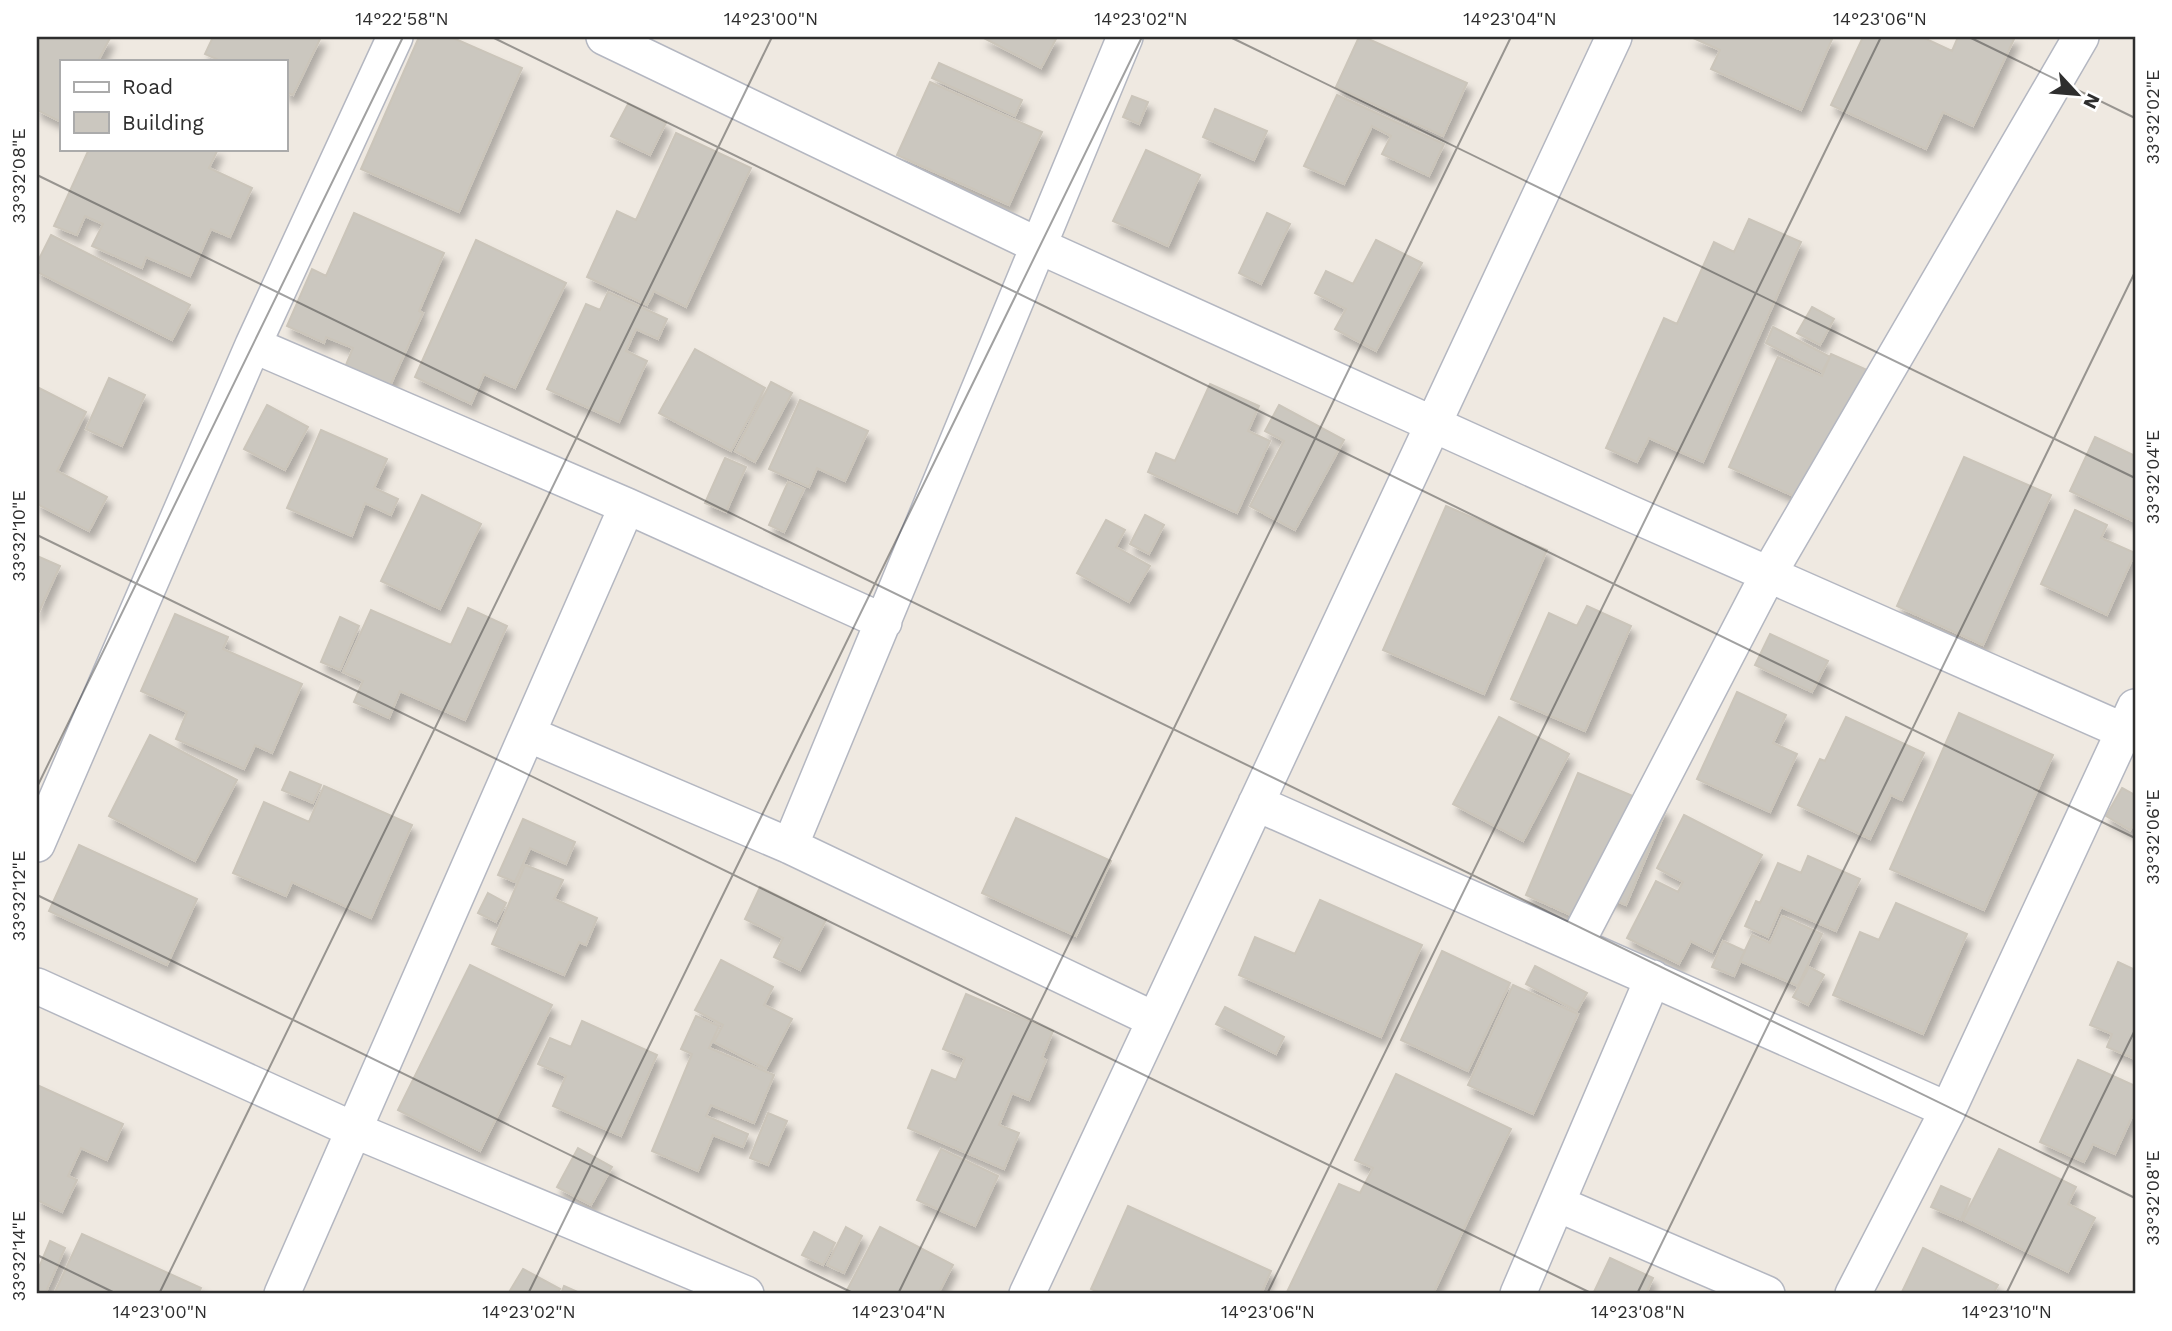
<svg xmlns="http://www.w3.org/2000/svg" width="2172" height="1331" font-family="'Work Sans',sans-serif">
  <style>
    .building { fill: #cbc7bf; stroke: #cbc5ba; stroke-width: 2; filter: url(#shadow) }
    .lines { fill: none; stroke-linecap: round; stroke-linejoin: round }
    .minor-casing { stroke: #b4b7c1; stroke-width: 38 }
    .minor { stroke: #fff; stroke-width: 35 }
    .ticks { fill: none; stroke: #2e2e2e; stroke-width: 2; stroke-opacity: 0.45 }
    .neatline { fill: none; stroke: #2e2e2e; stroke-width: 2.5 }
    .ticks-label { font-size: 18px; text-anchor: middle; fill: #2e2e2e }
  </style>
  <defs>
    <filter id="shadow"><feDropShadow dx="4.5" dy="8" stdDeviation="3.5" flood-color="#0004"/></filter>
  </defs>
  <rect width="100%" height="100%" fill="#efe9e1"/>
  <path class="building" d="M 37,37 L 110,38 L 98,61 L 61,61 L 61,122 L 37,110 Z
    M 213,37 L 321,37 L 293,95 L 285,92 L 285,61 L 221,61 L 205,54 Z
    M 419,37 L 451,37 L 522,68 L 459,212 L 361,169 Z
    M 982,37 L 1057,37 L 1041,68 Z
    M 1359,37 L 1364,37 L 1467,83 L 1443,136 L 1336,87 Z
    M 1691,37 L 1833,37 L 1801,110 L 1711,69 L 1720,50 Z
    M 1863,37 L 1922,37 L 1952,51 L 1958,37 L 2015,37 L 1973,126 L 1943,112 L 1926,149 L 1831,105 Z
    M 939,63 L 1022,100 L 1015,116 L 932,78 Z
    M 930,82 L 1042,132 L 1009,205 L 897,155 Z
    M 1337,95 L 1444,144 L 1429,176 L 1382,154 L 1391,136 L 1372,126 L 1344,184 L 1304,166 Z
    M 1132,96 L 1148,102 L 1139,124 L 1123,117 Z
    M 628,104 L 666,123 L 650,155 L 611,136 Z
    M 1215,109 L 1267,131 L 1254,160 L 1203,137 Z
    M 676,133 L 751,168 L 686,307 L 654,291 L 647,305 L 587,277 L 617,211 L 636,220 Z
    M 89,149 L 218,149 L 209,168 L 252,188 L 230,237 L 211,229 L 190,276 L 146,257 L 142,268 L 92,246 L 103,224 L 85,216 L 77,235 L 54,226 Z
    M 1146,150 L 1200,175 L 1168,246 L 1113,221 Z
    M 354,213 L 444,253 L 419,311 L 423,313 L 385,397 L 341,377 L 353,348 L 326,337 L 324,343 L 287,326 L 312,269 L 326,276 Z
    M 1267,213 L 1290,224 L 1261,284 L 1239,273 Z
    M 1749,219 L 1801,242 L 1703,462 L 1649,438 L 1637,462 L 1606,448 L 1664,318 L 1677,324 L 1714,242 L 1734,252 Z
    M 51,235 L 190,305 L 172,340 L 37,272 L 37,263 Z
    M 476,240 L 566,283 L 515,388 L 484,374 L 471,404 L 415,377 Z
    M 1376,240 L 1422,263 L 1376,351 L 1335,329 L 1346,309 L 1315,293 L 1326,271 L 1353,284 Z
    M 608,292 L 667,319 L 658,339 L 636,329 L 626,351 L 647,361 L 619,422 L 547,389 L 586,304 L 600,310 Z
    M 1812,307 L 1834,319 L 1820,345 L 1797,333 Z
    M 1773,327 L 1830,357 L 1822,372 L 1766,343 Z
    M 695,349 L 765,388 L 731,451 L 659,413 Z
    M 1831,354 L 1867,370 L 1807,502 L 1729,467 L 1778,357 L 1822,376 Z
    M 109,378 L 145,395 L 122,446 L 86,429 Z
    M 771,382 L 792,393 L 755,462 L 735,451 Z
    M 1210,384 L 1259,406 L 1248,431 L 1270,441 L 1237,513 L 1148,472 L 1156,453 L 1175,461 Z
    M 37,387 L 86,412 L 57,471 L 107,497 L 89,531 L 37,504 Z
    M 800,400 L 868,431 L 845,481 L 817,468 L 809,487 L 769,469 Z
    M 267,405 L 308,427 L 285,470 L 244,449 Z
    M 1279,405 L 1344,440 L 1295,530 L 1250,506 L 1284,441 L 1265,431 Z
    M 321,430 L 387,459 L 374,488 L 398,499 L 391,515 L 365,503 L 352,536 L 287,508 Z
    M 2095,437 L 2135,456 L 2135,522 L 2070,491 Z
    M 1964,457 L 2051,495 L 1983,645 L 1897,606 Z
    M 725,458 L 746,467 L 726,512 L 705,503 Z
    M 788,482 L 804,489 L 784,532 L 769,525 Z
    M 422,495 L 481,524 L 440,609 L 381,581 Z
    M 1446,506 L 1547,550 L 1484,694 L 1383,650 Z
    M 2075,510 L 2107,525 L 2101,538 L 2135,553 L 2107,615 L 2041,584 Z
    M 1145,515 L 1164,525 L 1149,554 L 1130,544 Z
    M 1106,520 L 1125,530 L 1116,547 L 1150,566 L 1129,602 L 1077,573 Z
    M 37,556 L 60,566 L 37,616 Z
    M 1587,606 L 1631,626 L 1585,731 L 1511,699 L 1549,613 L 1577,626 Z
    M 468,608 L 507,626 L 465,720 L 400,691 L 389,718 L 354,702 L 363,681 L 343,672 L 371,610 L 451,645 Z
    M 175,614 L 228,637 L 223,649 L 302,684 L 272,753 L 255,745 L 244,769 L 176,739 L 187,712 L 141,691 Z
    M 340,617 L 359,626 L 340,670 L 321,662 Z
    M 1770,634 L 1828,661 L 1812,692 L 1755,665 Z
    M 1737,692 L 1786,715 L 1773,743 L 1797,754 L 1770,812 L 1697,779 Z
    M 1959,713 L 2053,755 L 1984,910 L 1890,869 Z
    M 1499,717 L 1569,754 L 1523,841 L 1453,804 Z
    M 1846,717 L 1924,753 L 1902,800 L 1891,795 L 1870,839 L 1798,805 L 1820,759 L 1825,761 Z
    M 150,735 L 237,780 L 195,861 L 109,816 Z
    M 290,772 L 321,785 L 313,803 L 282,790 Z
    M 1578,773 L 1666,810 L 1626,905 L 1605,896 L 1593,925 L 1526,895 Z
    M 324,786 L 412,825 L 371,918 L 292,882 L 286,896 L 233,873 L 264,802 L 309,822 Z
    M 2122,788 L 2135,795 L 2135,821 L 2130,830 L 2106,816 Z
    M 1684,815 L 1762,855 L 1712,952 L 1691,941 L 1679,964 L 1627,938 L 1656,881 L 1678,892 L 1683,882 L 1657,868 Z
    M 1016,818 L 1111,861 L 1076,936 L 982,893 Z
    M 523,819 L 575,842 L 566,864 L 530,848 L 515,882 L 498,875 Z
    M 79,845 L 197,899 L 167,965 L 49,911 Z
    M 1808,856 L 1860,879 L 1836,931 L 1781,907 L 1768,937 L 1745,926 L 1756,901 L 1760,903 L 1778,863 L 1801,873 Z
    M 525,865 L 563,880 L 554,899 L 597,918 L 586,945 L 579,942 L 564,975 L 492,944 Z
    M 760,887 L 826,920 L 800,970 L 774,957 L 783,938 L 745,919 Z
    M 488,893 L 506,903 L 496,922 L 478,913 Z
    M 1320,900 L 1422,945 L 1381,1037 L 1239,975 L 1255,937 L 1295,954 Z
    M 1896,903 L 1967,934 L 1923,1034 L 1833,995 L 1860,932 L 1879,940 Z
    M 1782,916 L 1822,934 L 1798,986 L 1740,961 L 1752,935 L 1770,943 Z
    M 1723,941 L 1745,951 L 1734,976 L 1712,967 Z
    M 1442,951 L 1510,983 L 1468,1071 L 1401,1040 Z
    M 721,960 L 773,987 L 764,1005 L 792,1019 L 766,1069 L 714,1042 L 723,1025 L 695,1010 Z
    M 2118,962 L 2135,970 L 2135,1059 L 2107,1047 L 2112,1034 L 2090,1025 Z
    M 470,965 L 552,1005 L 480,1151 L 398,1110 Z
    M 1535,966 L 1587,993 L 1577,1011 L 1526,984 Z
    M 1809,967 L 1824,975 L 1808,1005 L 1793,997 Z
    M 1513,985 L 1578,1014 L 1533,1114 L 1468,1085 Z
    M 966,994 L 1053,1031 L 1042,1058 L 1046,1060 L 1029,1100 L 1012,1093 L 999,1125 L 1019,1133 L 1004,1169 L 908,1128 L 932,1070 L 956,1080 L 965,1058 L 943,1049 Z
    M 1225,1007 L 1284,1037 L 1276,1054 L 1216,1024 Z
    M 696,1016 L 719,1026 L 709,1048 L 774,1075 L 754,1123 L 711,1105 L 706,1116 L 748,1134 L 743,1147 L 713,1135 L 698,1171 L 652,1151 L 692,1054 L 681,1049 Z
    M 582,1021 L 657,1055 L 621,1136 L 553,1106 L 566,1076 L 538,1064 L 550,1038 L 571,1047 Z
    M 2078,1060 L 2135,1086 L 2135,1110 L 2115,1154 L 2093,1144 L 2084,1162 L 2040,1142 Z
    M 1396,1074 L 1511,1129 L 1433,1294 L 1286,1294 L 1339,1184 L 1360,1193 L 1373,1168 L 1355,1160 Z
    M 37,1085 L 123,1124 L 107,1160 L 81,1148 L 68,1176 L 77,1180 L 62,1212 L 37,1200 Z
    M 768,1113 L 787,1121 L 768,1165 L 750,1158 Z
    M 578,1148 L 612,1167 L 591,1205 L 557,1187 Z
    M 941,1149 L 998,1176 L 975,1226 L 917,1200 Z
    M 1999,1149 L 2076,1187 L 2068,1204 L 2095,1218 L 2068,1272 L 1963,1220 Z
    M 1941,1186 L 1970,1199 L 1961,1220 L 1931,1207 Z
    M 1128,1206 L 1271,1271 L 1261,1294 L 1103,1294 L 1091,1289 Z
    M 846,1227 L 862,1236 L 844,1273 L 827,1265 Z
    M 880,1227 L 953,1265 L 938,1294 L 845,1294 Z
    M 814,1232 L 835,1243 L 823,1265 L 802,1255 Z
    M 82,1234 L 201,1288 L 198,1294 L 54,1294 Z
    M 50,1241 L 65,1248 L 45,1294 L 37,1294 L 37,1272 Z
    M 1923,1248 L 1998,1285 L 1993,1294 L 1901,1294 Z
    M 1610,1258 L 1653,1278 L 1646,1294 L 1593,1294 Z
    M 523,1269 L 560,1289 L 557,1294 L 508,1294 Z
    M 564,1286 L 582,1294 L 561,1294 Z"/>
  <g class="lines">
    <g class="minor-casing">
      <path id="minor" d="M 604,37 L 1039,246 L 1625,511 L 2135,736
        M 253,345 L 627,506 L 884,622
        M 528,734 L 790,846 L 1155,1020
        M 1256,803 L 1948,1110
        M 37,844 L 253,345 L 395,37
        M 790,846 L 1125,37
        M 1576,944 L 1768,575 L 2081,37
        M 37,986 L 354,1130 L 746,1294
        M 1558,1204 L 1767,1294
        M 282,1294 L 627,506
        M 1027,1294 L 1614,37
        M 1518,1294 L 1653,978
        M 1853,1294 L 1948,1110 L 2135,707"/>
    </g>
    <use href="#minor" class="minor"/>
  </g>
  <path class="ticks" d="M 492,37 L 2135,838M 1230,37 L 2135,478M 1969,37 L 2135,118M 37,175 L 2135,1198M 37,535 L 1593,1294M 37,787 L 403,37M 37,895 L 855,1294M 37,1255 L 117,1294M 159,1294 L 772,37M 528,1294 L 1142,37M 898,1294 L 1511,37M 1267,1294 L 1881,37M 1637,1294 L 2135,272M 2006,1294 L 2135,1030"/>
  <rect width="2172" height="1331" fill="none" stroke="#ffffff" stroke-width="77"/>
  <rect x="60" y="60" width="228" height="91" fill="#ffffff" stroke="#ababab" stroke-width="2"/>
  <rect x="74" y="82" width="35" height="10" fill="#ffffff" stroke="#ababab" stroke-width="2"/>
  <text x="122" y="94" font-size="21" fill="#2e2e2e">Road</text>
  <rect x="74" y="112" width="35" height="21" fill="#cbc7bf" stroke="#ababab" stroke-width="2"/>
  <text x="122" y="130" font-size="21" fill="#2e2e2e">Building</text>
  <g transform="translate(2077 94) rotate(116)" stroke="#ffffff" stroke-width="5" paint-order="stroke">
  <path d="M0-5L12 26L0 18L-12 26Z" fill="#2e2e2e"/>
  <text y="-10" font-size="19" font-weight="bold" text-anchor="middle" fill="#2e2e2e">N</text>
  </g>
  <rect x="38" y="38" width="2096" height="1254" class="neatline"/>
  <g class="ticks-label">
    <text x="402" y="25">14°22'58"N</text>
    <text x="771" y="25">14°23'00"N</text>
    <text x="1141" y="25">14°23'02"N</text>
    <text x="1510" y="25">14°23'04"N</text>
    <text x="1880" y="25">14°23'06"N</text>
    <text transform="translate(2153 117) rotate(-90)" y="6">33°32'02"E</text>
    <text transform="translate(19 176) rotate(-90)" y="6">33°32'08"E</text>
    <text transform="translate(2153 477) rotate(-90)" y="6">33°32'04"E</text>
    <text transform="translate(19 536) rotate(-90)" y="6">33°32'10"E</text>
    <text transform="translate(2153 837) rotate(-90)" y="6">33°32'06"E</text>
    <text transform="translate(19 896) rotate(-90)" y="6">33°32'12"E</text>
    <text transform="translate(2153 1198) rotate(-90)" y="6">33°32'08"E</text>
    <text transform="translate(19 1256) rotate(-90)" y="6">33°32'14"E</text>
    <text x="160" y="1318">14°23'00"N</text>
    <text x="529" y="1318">14°23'02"N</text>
    <text x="899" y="1318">14°23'04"N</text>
    <text x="1268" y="1318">14°23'06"N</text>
    <text x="1638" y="1318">14°23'08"N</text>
    <text x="2007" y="1318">14°23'10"N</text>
  </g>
</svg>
